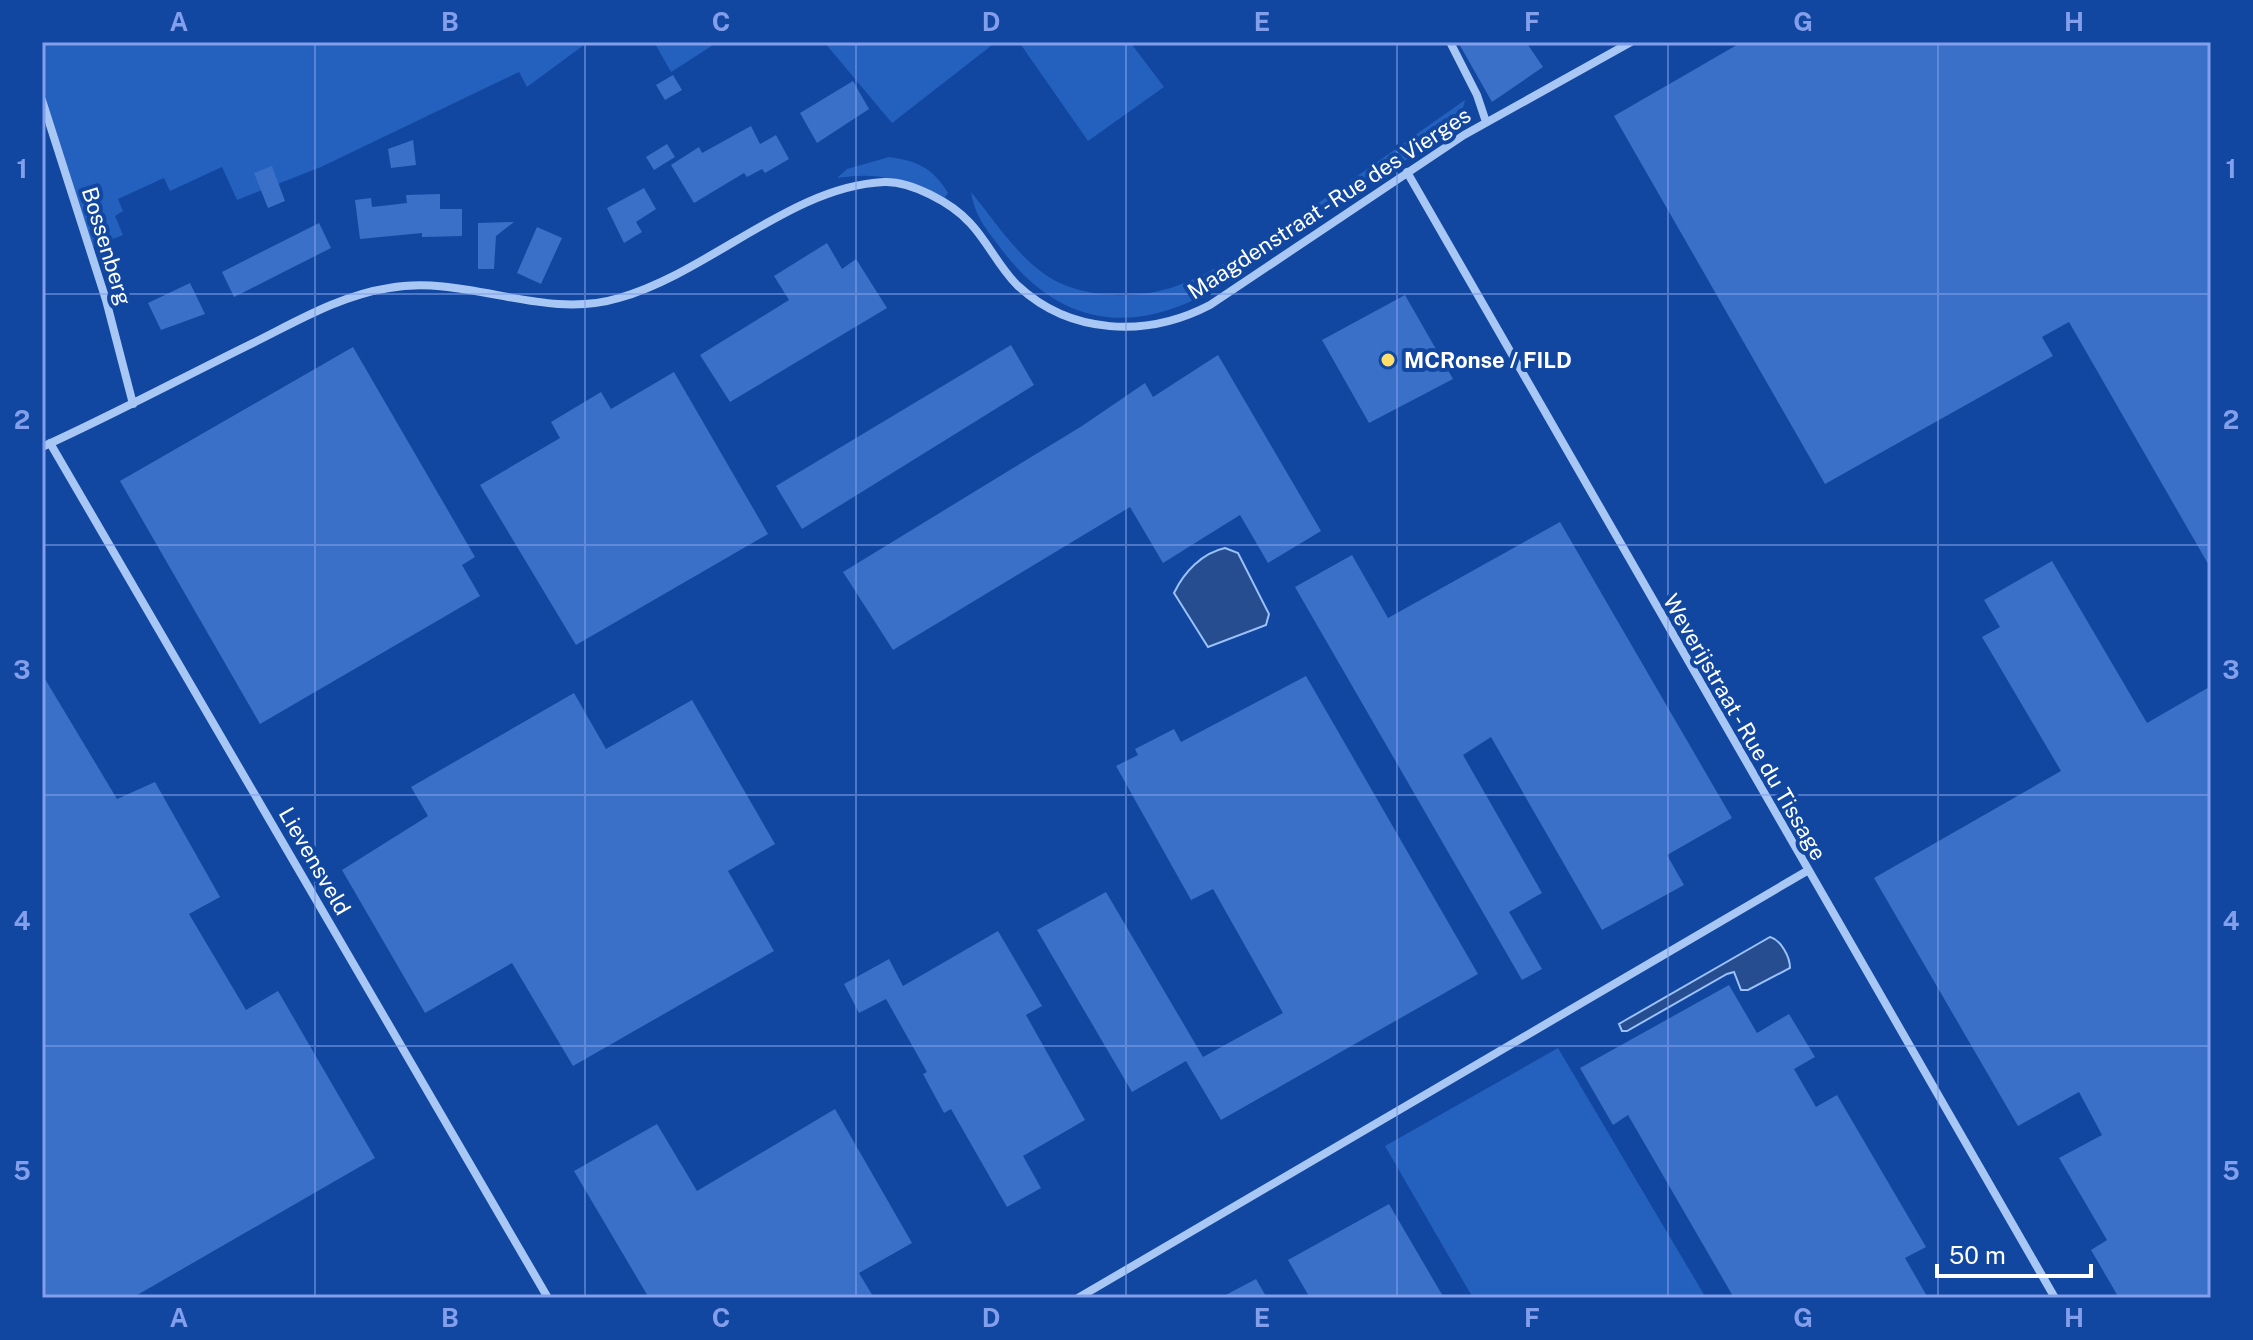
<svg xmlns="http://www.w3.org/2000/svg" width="2253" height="1340" font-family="'Public Sans',sans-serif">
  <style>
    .green { fill: #2460be }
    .water { fill: #264d90; stroke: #9bc1f8; stroke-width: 2 }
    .building { fill: #3a70c7 }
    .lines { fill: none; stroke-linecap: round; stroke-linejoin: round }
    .street { stroke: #a9c7f5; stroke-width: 8 }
    .grid { fill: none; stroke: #839eea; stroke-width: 2; stroke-opacity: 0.55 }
    .poi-dot { fill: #ffdd6d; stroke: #1147a0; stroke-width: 3 }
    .labels { text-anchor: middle; stroke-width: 8; stroke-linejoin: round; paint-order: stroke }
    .street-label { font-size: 22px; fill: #fff; stroke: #1147a0 }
    .poi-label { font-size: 22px; font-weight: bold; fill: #fff; stroke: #1147a0; text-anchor: start }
    .neatline { fill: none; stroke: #839eea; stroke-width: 3 }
    .grid-label { font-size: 26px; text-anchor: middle; font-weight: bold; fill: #839eea }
  </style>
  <rect width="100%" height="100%" fill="#1147a0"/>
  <path class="green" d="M 42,42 L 588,42 L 527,87 L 519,72 L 321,167 L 237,200 L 222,167 L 170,191 L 164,178 L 118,199 L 123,211 L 115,216 L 123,235 L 93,247 L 42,87 Z
    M 654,42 L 718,42 L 671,72 Z
    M 824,42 L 996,42 L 892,123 Z
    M 1019,42 L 1130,42 L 1164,87 L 1088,141 Z
    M 1465,100 L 1459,125 L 1196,299 C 1118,336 1054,318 1002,250 C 987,230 975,217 971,192 C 996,222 1023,266 1060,283 C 1096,299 1141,299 1179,285 C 1211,274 1240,253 1269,235 C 1336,193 1400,145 1465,100 Z
    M 889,157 C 918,161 933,168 948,193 L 945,197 C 898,184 890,170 837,178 L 847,169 Z
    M 1558,1048 L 1706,1298 L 1473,1298 L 1385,1146 Z"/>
  <path class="water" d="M 1225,548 L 1238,553 L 1269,614 L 1266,625 L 1208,647 L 1174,593 C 1184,572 1202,553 1225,548 Z
    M 1770,937 C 1781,940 1790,957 1790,968 L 1748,990 L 1741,990 L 1734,972 L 1727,974 L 1627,1031 L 1622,1031 L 1619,1024 L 1624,1021 Z"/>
  <path class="building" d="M 1458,42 L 1526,42 L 1543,67 L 1492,102 Z
    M 1742,42 L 2211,42 L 2211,569 L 2069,322 L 2042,337 L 2053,356 L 1825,484 L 1614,116 Z
    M 673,75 L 682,90 L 665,100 L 656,85 Z
    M 853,81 L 869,109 L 817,143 L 800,113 Z
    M 751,126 L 760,144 L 776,135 L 789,159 L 765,173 L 762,169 L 747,177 L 744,173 L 694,203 L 671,165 L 699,147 L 702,153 Z
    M 413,140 L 416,165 L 391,168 L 388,149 Z
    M 667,144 L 675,157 L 654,170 L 646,157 Z
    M 272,166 L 285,201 L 268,208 L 254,173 Z
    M 644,188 L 656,209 L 636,222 L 642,232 L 624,243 L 607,208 Z
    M 440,194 L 440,209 L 462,209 L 462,236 L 422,237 L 422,233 L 360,239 L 355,200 L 371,198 L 372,207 L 407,203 L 406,195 Z
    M 514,222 L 496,236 L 494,269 L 478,269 L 478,223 Z
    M 319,223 L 331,248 L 234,297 L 222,272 Z
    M 537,227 L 562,238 L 541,284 L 517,273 Z
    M 827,243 L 842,269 L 856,259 L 887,308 L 730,402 L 700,355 L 789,300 L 774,276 Z
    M 190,283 L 205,314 L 161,330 L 148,303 Z
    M 1405,295 L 1453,379 L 1369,423 L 1322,340 Z
    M 1011,345 L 1034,385 L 802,529 L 776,486 Z
    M 353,347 L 475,557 L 462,565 L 480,596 L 260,724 L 120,481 Z
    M 1218,355 L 1321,531 L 1268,563 L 1240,515 L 1163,563 L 1130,507 L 893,650 L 843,572 L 1082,426 L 1145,383 L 1153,397 Z
    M 674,372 L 768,534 L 576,645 L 480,485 L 560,438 L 551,422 L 601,392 L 611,409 Z
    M 1560,522 L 1732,818 L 1667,855 L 1684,885 L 1602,930 L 1491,737 L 1463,755 L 1542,893 L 1509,912 L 1542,969 L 1522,980 L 1295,587 L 1352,555 L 1388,618 Z
    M 2052,561 L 2147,723 L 2211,686 L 2211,1298 L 2119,1298 L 2091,1250 L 2107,1240 L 2059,1158 L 2102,1135 L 2079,1092 L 2018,1126 L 1874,878 L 2061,771 L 1982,637 L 2000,627 L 1984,600 Z
    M 42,674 L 117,799 L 155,782 L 220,897 L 189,914 L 246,1010 L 278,991 L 375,1158 L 132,1298 L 42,1298 Z
    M 1306,676 L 1478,974 L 1221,1120 L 1186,1061 L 1132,1092 L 1037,930 L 1106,892 L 1203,1057 L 1283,1013 L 1213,889 L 1191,900 L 1116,766 L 1138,755 L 1135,749 L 1174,729 L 1181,742 Z
    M 574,693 L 606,749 L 692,700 L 775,844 L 728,871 L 774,951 L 573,1066 L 512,963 L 425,1013 L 342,870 L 428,816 L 411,787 Z
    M 998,931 L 1042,1006 L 1026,1015 L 1085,1120 L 1023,1156 L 1041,1188 L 1007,1207 L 951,1109 L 944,1113 L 923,1074 L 927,1072 L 886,999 L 859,1013 L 844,984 L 889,959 L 903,986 Z
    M 1729,985 L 1757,1033 L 1789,1014 L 1815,1057 L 1794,1069 L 1816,1107 L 1837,1095 L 1926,1247 L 1905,1258 L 1928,1298 L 1734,1298 L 1628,1115 L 1613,1125 L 1580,1068 Z
    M 835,1109 L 912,1243 L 859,1273 L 874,1298 L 649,1298 L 574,1171 L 657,1124 L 697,1191 Z
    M 1389,1204 L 1444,1298 L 1310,1298 L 1288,1260 Z
    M 1256,1279 L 1267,1298 L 1220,1298 Z"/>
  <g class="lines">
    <path class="street" d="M 1450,42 L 1477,95 L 1486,122
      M 42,100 L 106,300 L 133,404
      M 1407,172 L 2055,1298
      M 50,443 L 548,1298
      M 42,447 C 115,414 185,376 257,341 C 299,320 342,295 389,288 C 466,274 543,321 619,298 C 710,272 792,186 884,182 C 911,181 952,203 970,223 C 988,242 998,266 1017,285 C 1070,335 1147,338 1210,305 L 1464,135 L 1631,42
      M 1078,1298 L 1807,871"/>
  </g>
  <path class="grid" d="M 315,42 L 315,1298M 585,42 L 585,1298M 856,42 L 856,1298M 1126,42 L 1126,1298M 1397,42 L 1397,1298M 1668,42 L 1668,1298M 1938,42 L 1938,1298M 42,294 L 2211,294M 42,545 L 2211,545M 42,795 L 2211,795M 42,1046 L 2211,1046"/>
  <circle class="poi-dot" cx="1388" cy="360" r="8"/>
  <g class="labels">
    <g class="street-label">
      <text transform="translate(1329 203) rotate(-33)" y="8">Maagdenstraat - Rue des Vierges</text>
      <text transform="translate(107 246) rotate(73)" y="8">Bossenberg</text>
      <text transform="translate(1745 727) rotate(60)" y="8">Weverijstraat - Rue du Tissage</text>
      <text transform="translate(315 861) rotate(60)" y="8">Lievensveld</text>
    </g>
    <g class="poi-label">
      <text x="1404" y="368">MCRonse / FILD</text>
    </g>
  </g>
  <rect width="2253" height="1340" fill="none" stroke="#1147a0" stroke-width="88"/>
  <path d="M1937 1264v12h154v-12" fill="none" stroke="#ffffff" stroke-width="4"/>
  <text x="1949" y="1264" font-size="24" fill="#ffffff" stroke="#1147a0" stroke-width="6" paint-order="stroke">50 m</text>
  <rect x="44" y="44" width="2165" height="1252" class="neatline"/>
  <g class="grid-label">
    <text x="179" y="31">A</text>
    <text x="450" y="31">B</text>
    <text x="721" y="31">C</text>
    <text x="991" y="31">D</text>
    <text x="1262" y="31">E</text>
    <text x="1532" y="31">F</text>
    <text x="1803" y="31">G</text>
    <text x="2074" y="31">H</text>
    <text x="22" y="178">1</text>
    <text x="2231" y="178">1</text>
    <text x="22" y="429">2</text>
    <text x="2231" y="429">2</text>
    <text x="22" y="679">3</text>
    <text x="2231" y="679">3</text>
    <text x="22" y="930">4</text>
    <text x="2231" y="930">4</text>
    <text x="22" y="1180">5</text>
    <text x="2231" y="1180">5</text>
    <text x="179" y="1327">A</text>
    <text x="450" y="1327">B</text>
    <text x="721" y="1327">C</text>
    <text x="991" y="1327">D</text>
    <text x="1262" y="1327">E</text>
    <text x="1532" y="1327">F</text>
    <text x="1803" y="1327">G</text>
    <text x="2074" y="1327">H</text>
  </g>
</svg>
